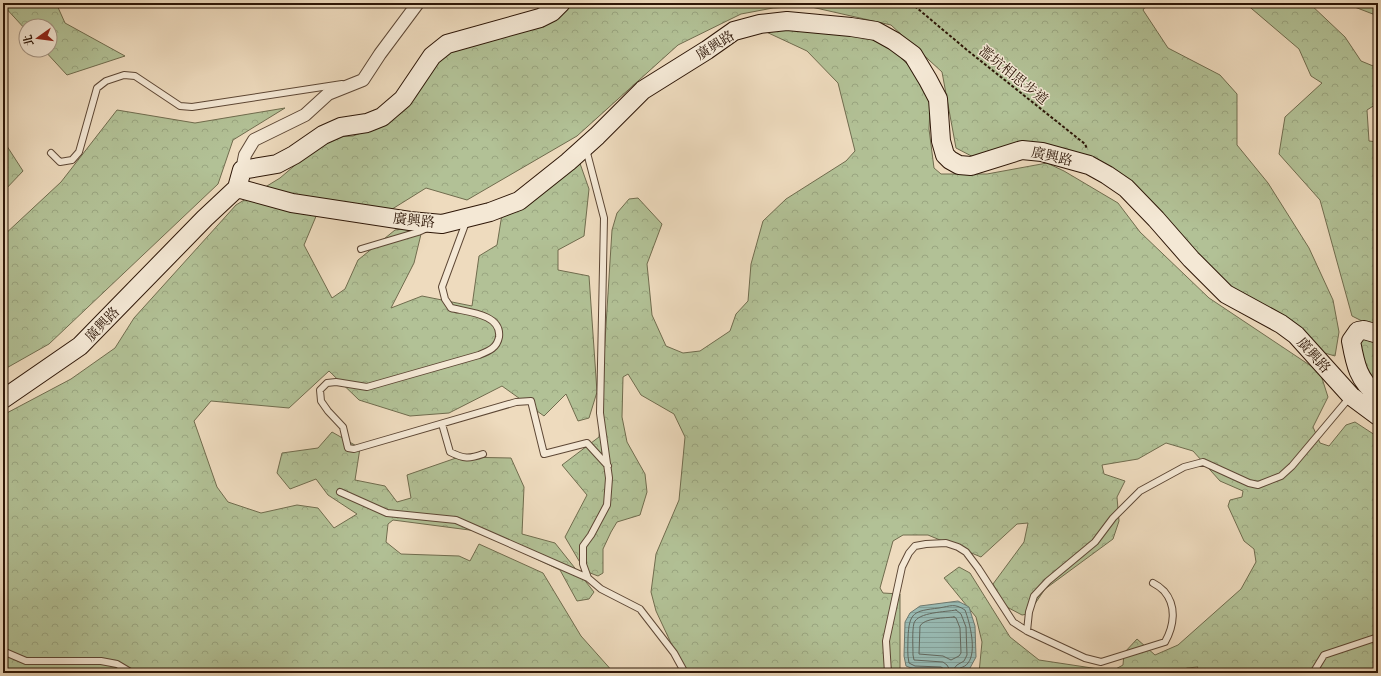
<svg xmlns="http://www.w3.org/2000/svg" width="1381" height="676" font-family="'Gentium Book Plus','Noto Serif TC',serif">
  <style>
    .forest { fill: url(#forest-crowns); stroke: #706c4e }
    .water { fill: url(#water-rules); stroke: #6e796f }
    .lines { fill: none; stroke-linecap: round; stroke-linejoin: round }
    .shore { stroke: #63685e; stroke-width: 1 }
    .lane-casing { stroke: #5d4735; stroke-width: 8 }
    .street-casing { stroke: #5d4735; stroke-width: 14 }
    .secondary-casing { stroke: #2d1607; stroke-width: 20 }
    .path { stroke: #2d1607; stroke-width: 2; stroke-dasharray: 3 2; stroke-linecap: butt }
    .lane { stroke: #f4e8d5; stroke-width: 6 }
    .street { stroke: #f4e8d5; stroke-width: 12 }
    .secondary { stroke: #f4e8d5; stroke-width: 18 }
    .labels { text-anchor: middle; stroke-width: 3; stroke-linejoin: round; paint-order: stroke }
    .street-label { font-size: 14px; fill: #2d1607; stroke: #f4e8d5 }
  </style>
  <defs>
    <pattern id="forest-crowns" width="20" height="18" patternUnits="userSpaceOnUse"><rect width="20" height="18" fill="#b2c196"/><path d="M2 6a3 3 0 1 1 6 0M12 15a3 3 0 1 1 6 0" fill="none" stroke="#99a580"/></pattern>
    <pattern id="water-rules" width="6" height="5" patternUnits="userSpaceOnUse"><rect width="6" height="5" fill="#99bbb4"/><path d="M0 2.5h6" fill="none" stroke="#84a099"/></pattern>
  </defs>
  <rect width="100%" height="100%" fill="#eedbbe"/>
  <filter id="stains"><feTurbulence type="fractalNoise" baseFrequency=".005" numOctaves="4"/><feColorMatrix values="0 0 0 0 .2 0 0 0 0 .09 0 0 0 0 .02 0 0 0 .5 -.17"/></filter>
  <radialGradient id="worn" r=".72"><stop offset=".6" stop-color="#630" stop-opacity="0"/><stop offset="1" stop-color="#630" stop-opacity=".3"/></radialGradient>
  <path class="forest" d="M 3,3 L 56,3 L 65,23 L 125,56 L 67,75 L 44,50 L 50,50 L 50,26 L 26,26 L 26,30 L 3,5 Z
    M 569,3 L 1148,3 L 1143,10 L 1168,48 L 1220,75 L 1237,94 L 1237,145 L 1268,183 L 1309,248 L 1333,300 L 1339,332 L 1335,356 L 1321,352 L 1222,291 L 1152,204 L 1039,147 L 981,161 L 956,148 L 942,72 L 891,25 L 807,6 L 773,8 L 741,14 L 678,45 L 577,136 L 467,200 L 426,188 L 381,216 L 322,202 L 304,245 L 332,298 L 345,289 L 358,260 L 395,230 L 423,226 L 414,263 L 391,308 L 422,296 L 472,306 L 479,256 L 497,245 L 503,208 L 577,155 L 589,189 L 584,236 L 558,250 L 558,270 L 589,276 L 597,392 L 589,418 L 578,421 L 566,394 L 544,416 L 502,386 L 449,413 L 410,416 L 359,400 L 329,371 L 289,408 L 211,401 L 194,421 L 217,487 L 228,502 L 261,513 L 297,505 L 318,508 L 334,528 L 357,514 L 328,495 L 316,479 L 290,489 L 277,473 L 282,453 L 318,448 L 332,432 L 360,448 L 355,480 L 385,486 L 397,502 L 411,498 L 407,475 L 459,457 L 511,458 L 524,487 L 522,534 L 555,543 L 594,592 L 589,599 L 577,601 L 560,570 L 477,531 L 393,520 L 388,524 L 386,542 L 401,554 L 459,556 L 470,561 L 479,544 L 543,573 L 581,636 L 614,673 L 3,673 L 3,415 L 71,379 L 115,348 L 134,318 L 236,205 L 280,178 L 328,137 L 353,136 L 390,122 L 434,65 L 461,43 Z
    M 1245,3 L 1309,3 L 1345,37 L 1361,61 L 1378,68 L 1378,103 L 1367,110 L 1369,141 L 1378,142 L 1378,329 L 1352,316 L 1320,200 L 1279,154 L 1285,117 L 1322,83 L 1311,76 L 1299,49 Z
    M 1350,3 L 1378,3 L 1378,16 L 1352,6 Z
    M 780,25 L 848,32 L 888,45 L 931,88 L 929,129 L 934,168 L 941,174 L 987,174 L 1047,163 L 1064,171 L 1118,203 L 1140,232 L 1209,298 L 1320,372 L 1328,397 L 1313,427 L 1320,443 L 1329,446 L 1346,425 L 1355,422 L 1378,437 L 1378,673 L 1194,673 L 1198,667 L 1187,668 L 1177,673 L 979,673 L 982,642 L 976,617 L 944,578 L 959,567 L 970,573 L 1010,637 L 1039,660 L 1112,671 L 1123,665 L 1124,653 L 1137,639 L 1155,655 L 1178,645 L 1241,589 L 1256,562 L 1254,549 L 1244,541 L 1228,506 L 1230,500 L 1242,497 L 1243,491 L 1220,481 L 1193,451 L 1166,443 L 1138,459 L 1102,465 L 1104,474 L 1125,481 L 1117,497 L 1119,521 L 1113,539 L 1045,589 L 1028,614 L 1022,615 L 1005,606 L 993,584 L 1024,542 L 1028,523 L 1017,524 L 981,557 L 928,535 L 903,535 L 893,541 L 880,588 L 883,593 L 900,594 L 900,668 L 896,673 L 685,673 L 656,611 L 651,592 L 656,554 L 679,500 L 685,437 L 674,414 L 641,395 L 628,374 L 623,377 L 622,417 L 627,442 L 645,474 L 647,492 L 640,515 L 617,522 L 611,532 L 603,549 L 603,573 L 598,576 L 585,571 L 565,537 L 587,495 L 562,465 L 599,437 L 612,230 L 617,213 L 629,199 L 638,198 L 662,224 L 647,264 L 652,315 L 666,346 L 683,353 L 700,351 L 730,331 L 736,314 L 748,301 L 751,264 L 763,221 L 786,199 L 846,161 L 855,151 L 838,83 L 807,51 L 762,30 Z
    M 285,108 L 233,140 L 218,184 L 49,344 L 3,370 L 3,236 L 61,182 L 117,110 L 195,123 Z
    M 3,140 L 23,171 L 3,192 Z
    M 1370,332 L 1378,334 L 1378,382 L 1362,368 L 1357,344 Z"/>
  <path class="water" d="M 958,601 L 969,607 L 975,626 L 976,657 L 970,668 L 960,672 L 914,669 L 906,666 L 904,656 L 905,622 L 910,613 L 920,606 Z"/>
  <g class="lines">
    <path class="shore" d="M 956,610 L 961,614 L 966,627 L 967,655 L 964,661 L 957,665 L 951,672 L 947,665 L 943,662 L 914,660 L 913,655 C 913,646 912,631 914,623 C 918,612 946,612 956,610 Z
      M 954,617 L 956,618 L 960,628 L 961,653 L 959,656 L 951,660 L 943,656 L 919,654 L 920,626 C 924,618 945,618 954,617 Z
      M 945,673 L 944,669 L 941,667 L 915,666 L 909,663 C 907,654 908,646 908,638 C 909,612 914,611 939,608 C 951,606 954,603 965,610 C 970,623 977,652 968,663 C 966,666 963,667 960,668 L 958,673"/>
    <g class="lane-casing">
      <path id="lane" d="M 586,149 L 604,218 L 600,413 L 609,478 L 607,505 L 591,535 L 583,546 L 583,564 L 588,578 L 601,589 L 640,609 L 674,653 L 685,673
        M 51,153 L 60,162 L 72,160 L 79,152 L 97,88 L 106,81 L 124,75 L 135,76 L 180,106 L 192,107 L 342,84
        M 466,222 L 442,287 L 445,299 L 451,308 C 467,312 502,314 499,337 C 497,348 489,351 479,355 L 367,387 L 336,382 L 327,383 L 320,390 L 321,401 L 328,411 L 343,427 L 348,448 L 354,449 L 516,402 L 531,401 L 544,454 L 587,443 L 608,466
        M 361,249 L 418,232 L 427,228
        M 442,424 L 450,452 C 464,459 469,459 483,454
        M 340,492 L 387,513 L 456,520 L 588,578
        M 1027,631 L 1029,612 L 1034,596 L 1048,581 L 1095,542 L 1113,518 L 1140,491 L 1184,467 L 1203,462 L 1249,483 L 1258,485 L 1281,476 L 1292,466 L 1350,397
        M 3,647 L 5,652 L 26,661 L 101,661 L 117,664 L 132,673
        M 888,673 L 886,641 L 902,567 L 909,553 L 915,546 L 926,544 L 946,543 L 958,547 L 966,552 L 978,568 L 1013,622 L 1027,631 L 1085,658 L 1101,662 L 1165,642 C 1174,626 1177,606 1164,591 C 1161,588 1157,585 1153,583
        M 1313,673 L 1324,655 L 1378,637"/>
    </g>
    <g class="street-casing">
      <path id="street" d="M 242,170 L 245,155 L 254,140 L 305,115 L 328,94 L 363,80 L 380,54 L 418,3"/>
    </g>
    <g class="secondary-casing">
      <path id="secondary" d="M 237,188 L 292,203 L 410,221 L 442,224 L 490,212 L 519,201 L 568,162 L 597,136 L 643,90 L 707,50 L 734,31 L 760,24 L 787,21 L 851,27 L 876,31 L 894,41 L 913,55 L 928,80 L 938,99 L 941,141 L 945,155 L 950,160 L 959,165 L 971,166 L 1022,150 L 1042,152 L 1089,165 L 1107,175 L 1126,188 L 1156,219 L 1191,259 L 1226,294 L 1281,324 L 1296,335 L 1351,396 L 1378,416
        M 1378,334 L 1364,330 L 1358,331 L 1351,341 C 1355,363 1358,381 1378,395
        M 3,399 L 80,346 L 205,218 L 237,188 L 242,170 L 277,164 L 294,155 L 323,135 L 341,127 L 367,123 L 382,117 L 403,99 L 432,56 L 447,44 L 540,18 L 552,12 L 561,3"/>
    </g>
    <path class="path" d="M 911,3 L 967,50 L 1085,144 L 1087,149"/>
    <use href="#lane" class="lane"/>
    <use href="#street" class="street"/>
    <use href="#secondary" class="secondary"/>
  </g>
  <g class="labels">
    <g class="street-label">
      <text transform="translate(715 45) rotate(-32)" y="5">廣興路</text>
      <text transform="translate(1014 75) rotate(39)" y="5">濫坑相思步道</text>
      <text transform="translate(1052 156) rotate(13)" y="5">廣興路</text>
      <text transform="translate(414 220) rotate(6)" y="5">廣興路</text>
      <text transform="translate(102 324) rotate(-46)" y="5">廣興路</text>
      <text transform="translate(1314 355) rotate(48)" y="5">廣興路</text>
    </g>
  </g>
  <rect width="1381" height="676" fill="none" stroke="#eedbbe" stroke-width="16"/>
  <rect x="4" y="4" width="1373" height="668" fill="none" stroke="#2d1607" stroke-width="2"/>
  <rect x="8" y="8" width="1365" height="660" fill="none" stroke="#2d1607"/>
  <g transform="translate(38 38) rotate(256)"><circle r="19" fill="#f4e8d5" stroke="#a49483"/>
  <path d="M0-3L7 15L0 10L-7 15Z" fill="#8f2418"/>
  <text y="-6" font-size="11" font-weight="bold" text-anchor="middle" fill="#2d1607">北</text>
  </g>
  <rect width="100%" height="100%" filter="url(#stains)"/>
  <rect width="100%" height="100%" fill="url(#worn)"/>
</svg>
